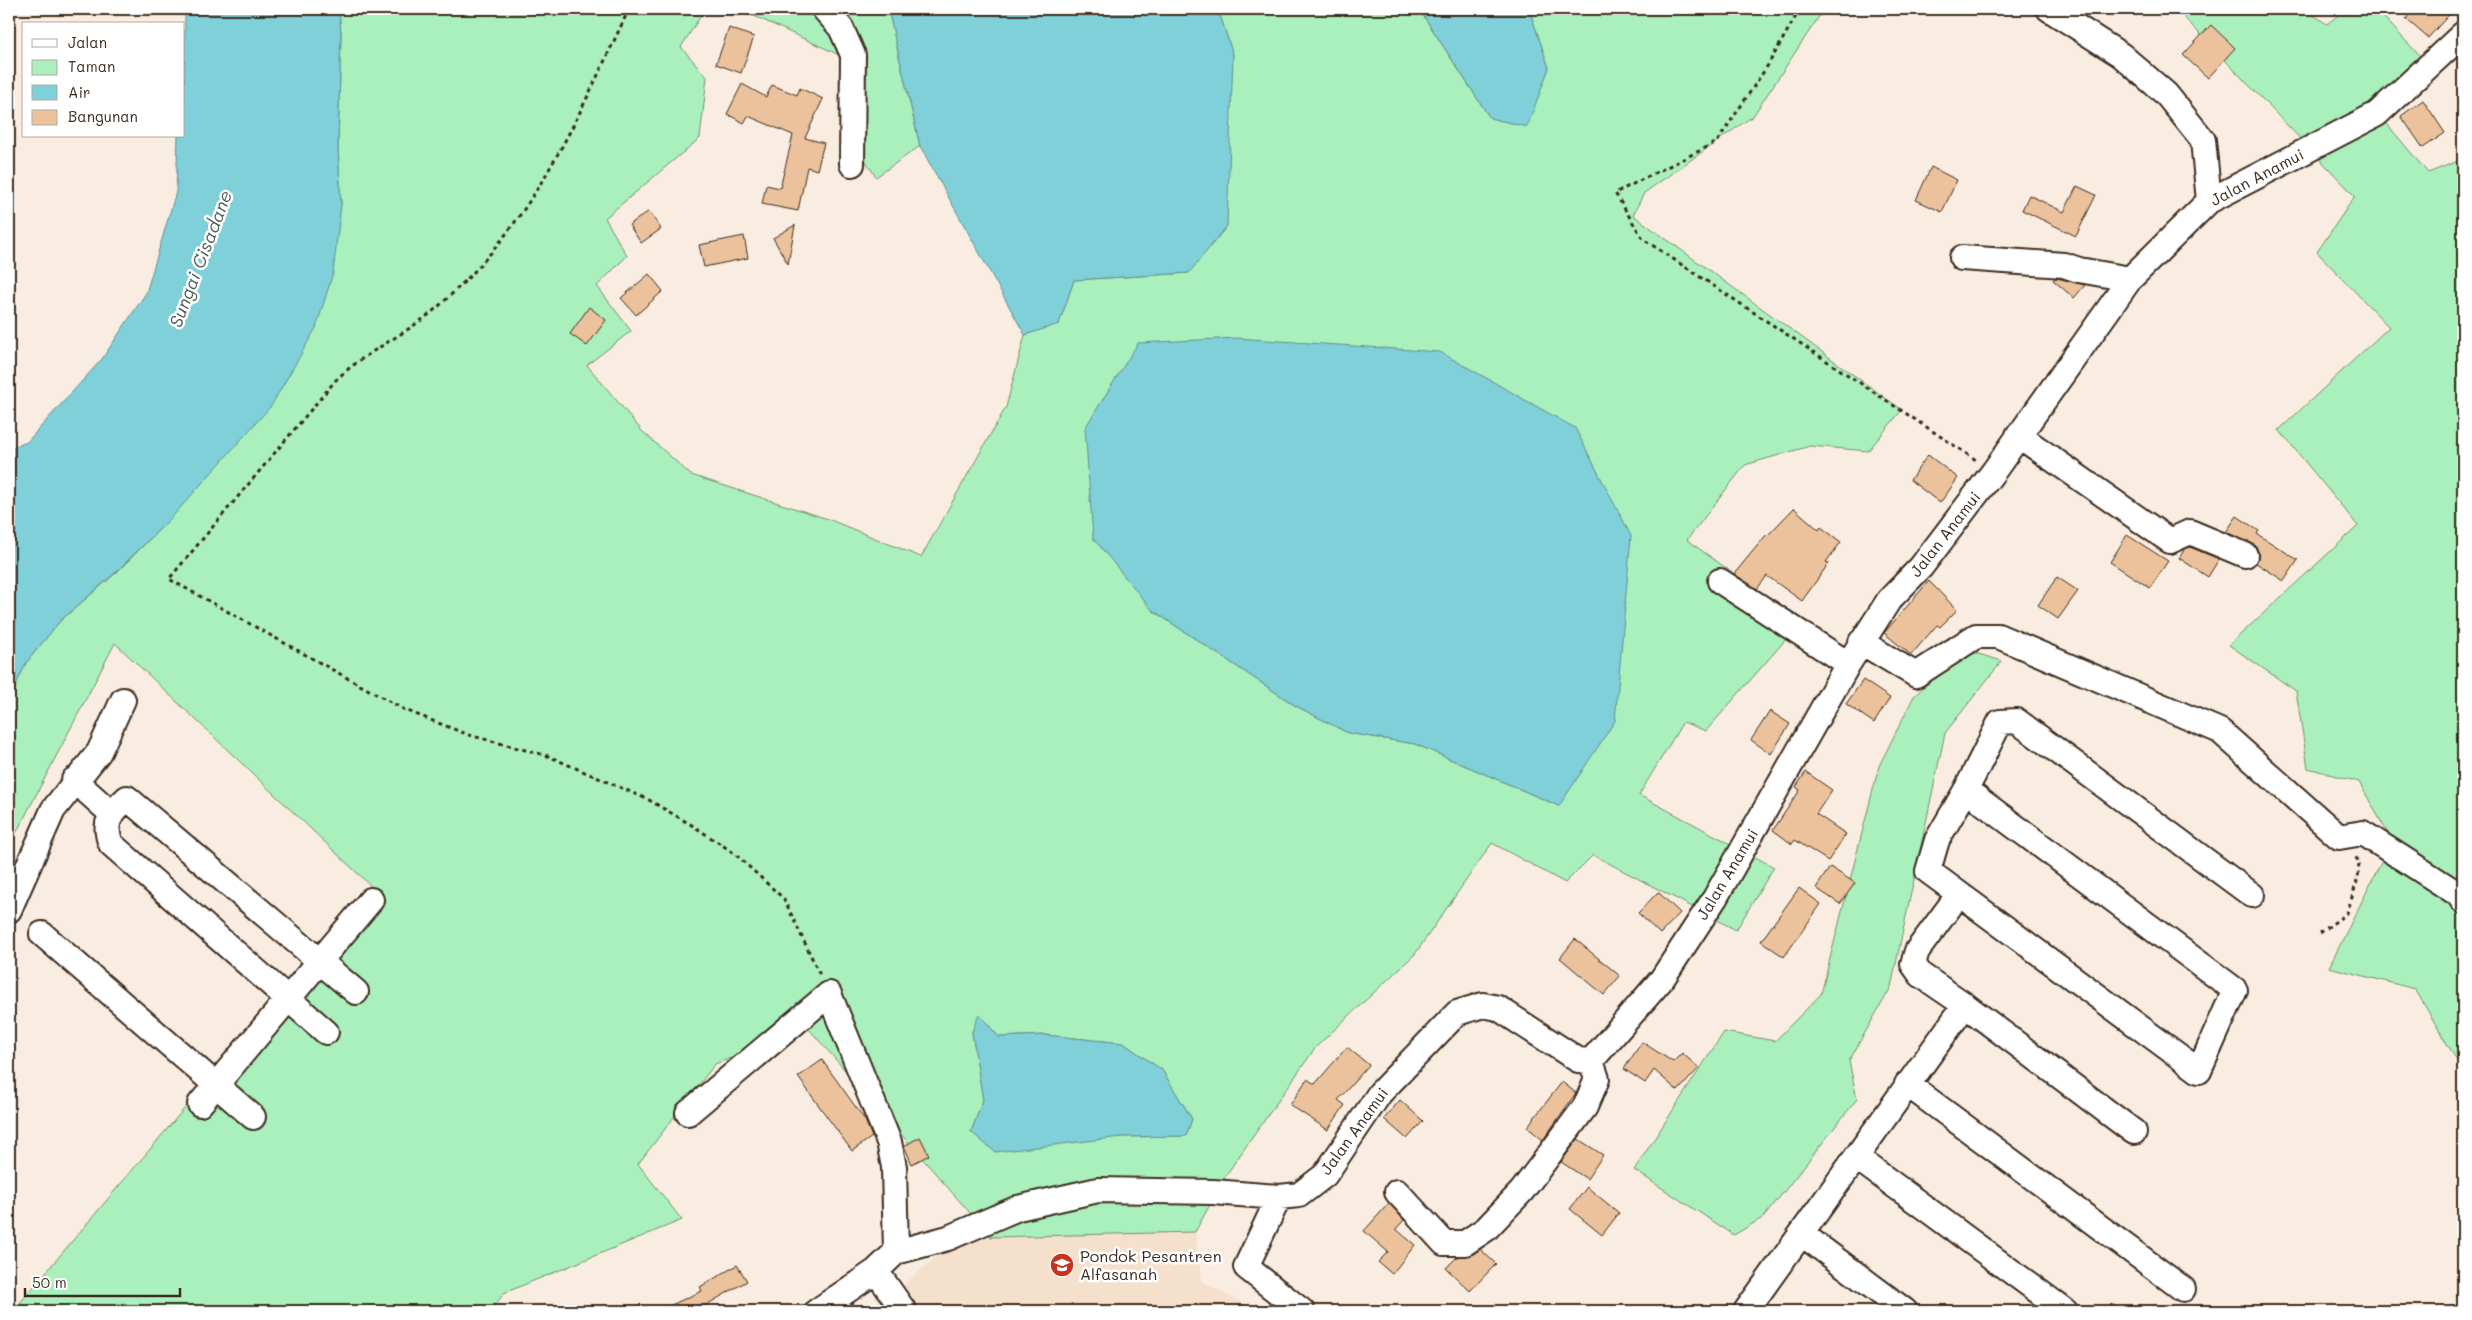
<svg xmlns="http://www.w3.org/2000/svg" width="2472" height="1320" font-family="Mali,sans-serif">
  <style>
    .built { fill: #f5e0cc }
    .green { fill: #aaf0bc; stroke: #728d6d; fill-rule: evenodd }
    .water { fill: #7fd0d9; stroke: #648e8e }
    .building { fill: #ebc29b; stroke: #3b2a1e }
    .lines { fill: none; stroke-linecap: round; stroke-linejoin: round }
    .minor-casing { stroke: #3b2a1e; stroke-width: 28 }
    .path { stroke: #3b2a1e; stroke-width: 3; stroke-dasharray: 4 4; stroke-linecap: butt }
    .minor { stroke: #fff; stroke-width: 24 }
    .labels { text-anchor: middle; stroke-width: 5; stroke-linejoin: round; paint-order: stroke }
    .street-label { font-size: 16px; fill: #3b2a1e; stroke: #fff }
    .poi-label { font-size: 16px; fill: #3b2a1e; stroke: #fff; text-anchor: start }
    .water-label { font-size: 18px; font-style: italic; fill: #4f5c56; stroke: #fff }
  </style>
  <rect width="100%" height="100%" fill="#f9ede1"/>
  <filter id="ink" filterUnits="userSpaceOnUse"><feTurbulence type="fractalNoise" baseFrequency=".02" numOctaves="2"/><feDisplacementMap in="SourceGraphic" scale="10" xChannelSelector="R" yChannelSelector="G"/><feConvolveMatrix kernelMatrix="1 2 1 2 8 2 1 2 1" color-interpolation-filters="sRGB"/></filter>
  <g filter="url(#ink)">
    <path class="built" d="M 1195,1232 L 1202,1281 L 1257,1311 L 865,1311 L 898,1290 L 943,1250 L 991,1237 Z"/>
    <path class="green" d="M 339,9 L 705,9 L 681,47 L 707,77 L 700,138 L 605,218 L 627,256 L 597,286 L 631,331 L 587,365 L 642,431 L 691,475 L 828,519 L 921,557 L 1006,407 L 1025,335 L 1059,323 L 1074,280 L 1189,273 L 1233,55 L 1218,9 L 1419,9 L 1490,118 L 1526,126 L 1549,68 L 1529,9 L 1824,9 L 1753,116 L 1644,193 L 1633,215 L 1902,410 L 1868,451 L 1810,446 L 1745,465 L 1687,540 L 1801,622 L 1706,731 L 1683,722 L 1639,795 L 1774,867 L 1736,930 L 1593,855 L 1565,883 L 1492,843 L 1415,954 L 1316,1047 L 1228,1172 L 1195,1232 L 991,1237 L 809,1029 L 715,1064 L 638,1164 L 682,1220 L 504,1293 L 491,1311 L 13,1311 L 372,887 L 115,643 L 9,847 L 9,700 L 26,663 L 60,621 L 116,573 L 172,517 L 341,205 L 338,146 L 341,34 ZM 1152,610 L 1559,806 L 1415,744 L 1348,733 L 1296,706 ZM 979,1015 L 999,1037 L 1045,1035 L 1123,1043 L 1162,1070 L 1192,1119 L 1186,1136 L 1121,1137 L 971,1132 L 983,1100 L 972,1032 Z
      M 739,9 L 888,9 L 920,146 L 876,177 L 845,129 L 846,58 Z
      M 2176,9 L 2304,9 L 2327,24 L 2346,9 L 2376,9 L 2432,69 L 2377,112 L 2428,173 L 2463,159 L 2463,1071 L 2415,989 L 2329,967 L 2392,841 L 2359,782 L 2308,768 L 2296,691 L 2229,645 L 2358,526 L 2279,430 L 2389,327 L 2317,252 L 2355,196 Z
      M 1965,650 L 2002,661 L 1945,733 L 1891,987 L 1849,1061 L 1857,1099 L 1764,1217 L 1734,1235 L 1634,1170 L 1724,1032 L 1775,1041 L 1821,994 L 1879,766 L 1914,696 Z"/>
    <path class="water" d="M 185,9 L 339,9 L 341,34 L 338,146 L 341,205 L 333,273 L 316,328 L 271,406 L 172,517 L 115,573 L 60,621 L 26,663 L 9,700 L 9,449 L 27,442 L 102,359 L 146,293 L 176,192 L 178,136 L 184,136 Z
      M 888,9 L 1218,9 L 1233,55 L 1227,226 L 1189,273 L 1074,280 L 1059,324 L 1025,335 L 920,146 Z
      M 1419,9 L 1529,9 L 1549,68 L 1527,127 L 1490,118 Z
      M 1237,338 L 1440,352 L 1575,428 L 1631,536 L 1615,721 L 1559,806 L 1415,744 L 1348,733 L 1296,706 L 1152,610 L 1093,538 L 1085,428 L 1138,343 Z
      M 979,1014 L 999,1037 L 1045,1035 L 1123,1043 L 1162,1070 L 1192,1119 L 1186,1136 L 1121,1137 L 995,1152 L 971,1132 L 983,1100 L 972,1032 Z"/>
    <path class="building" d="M 2415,9 L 2454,9 L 2428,38 L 2406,19 Z
      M 2211,25 L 2235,48 L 2208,78 L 2183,55 Z
      M 729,28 L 754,37 L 741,73 L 716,64 Z
      M 742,84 L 766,97 L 772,85 L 797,95 L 800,88 L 823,99 L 805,138 L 824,143 L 817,170 L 807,167 L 798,211 L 762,204 L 766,185 L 780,188 L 793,135 L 748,116 L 744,123 L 727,114 Z
      M 2423,100 L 2445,133 L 2423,148 L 2401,116 Z
      M 1931,167 L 1957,180 L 1942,212 L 1916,200 Z
      M 2077,186 L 2096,195 L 2076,236 L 2022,210 L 2029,195 L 2064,212 Z
      M 649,211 L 661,229 L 641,243 L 629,225 Z
      M 795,225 L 788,264 L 773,238 Z
      M 744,236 L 748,258 L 704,267 L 699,245 Z
      M 649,274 L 663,291 L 636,315 L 621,298 Z
      M 2055,278 L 2061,279 L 2085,285 L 2074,298 L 2053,280 Z
      M 589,307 L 606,320 L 587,346 L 570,334 Z
      M 1928,455 L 1958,478 L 1940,503 L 1910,480 Z
      M 1794,508 L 1819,530 L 1821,527 L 1841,542 L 1826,562 L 1829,563 L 1802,601 L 1767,576 L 1757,589 L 1734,574 L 1767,534 L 1768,535 Z
      M 2237,516 L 2259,531 L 2257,534 L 2298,560 L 2284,581 L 2256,563 L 2259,554 L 2256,546 L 2226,532 Z
      M 2127,535 L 2168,561 L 2150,588 L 2110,562 Z
      M 2190,547 L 2219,559 L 2208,577 L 2179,558 L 2185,549 Z
      M 2057,577 L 2078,591 L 2058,619 L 2038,605 Z
      M 1929,581 L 1957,610 L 1940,627 L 1937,625 L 1911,655 L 1884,633 Z
      M 1863,680 L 1890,698 L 1874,723 L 1846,704 Z
      M 1770,711 L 1790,724 L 1771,754 L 1751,740 Z
      M 1806,772 L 1832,790 L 1816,814 L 1846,834 L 1828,861 L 1795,840 L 1792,844 L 1773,830 L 1800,790 L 1796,787 Z
      M 1830,867 L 1855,883 L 1840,904 L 1816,888 Z
      M 1799,888 L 1821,904 L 1784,957 L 1761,941 Z
      M 1658,892 L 1680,913 L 1660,934 L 1638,913 Z
      M 1575,939 L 1620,976 L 1604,995 L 1560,958 Z
      M 1642,1042 L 1673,1062 L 1682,1053 L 1699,1068 L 1678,1091 L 1654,1070 L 1645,1083 L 1624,1069 Z
      M 1347,1047 L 1369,1065 L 1338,1100 L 1345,1105 L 1328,1130 L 1290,1105 L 1307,1079 L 1315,1084 Z
      M 822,1060 L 865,1120 L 872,1137 L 852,1151 L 798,1077 Z
      M 1562,1082 L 1576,1093 L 1543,1140 L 1527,1127 Z
      M 1400,1100 L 1423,1121 L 1407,1139 L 1384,1119 Z
      M 920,1137 L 929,1155 L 912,1164 L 904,1146 Z
      M 1578,1139 L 1603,1155 L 1587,1179 L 1561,1162 Z
      M 1587,1187 L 1619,1213 L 1602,1235 L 1570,1209 Z
      M 1389,1203 L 1404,1220 L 1396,1229 L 1415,1245 L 1392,1274 L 1378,1262 L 1388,1252 L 1364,1231 Z
      M 1480,1249 L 1496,1264 L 1470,1291 L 1446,1268 L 1457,1257 L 1472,1255 Z
      M 737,1265 L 747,1281 L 696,1311 L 658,1311 L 702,1291 L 700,1287 Z"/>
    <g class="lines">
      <g class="minor-casing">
        <path id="minor" d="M 824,9 L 841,28 L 853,55 L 852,164
          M 2049,9 L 2121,55 L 2166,94 L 2203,140 L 2209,201
          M 1962,258 L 2064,265 L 2079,270 L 2130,279
          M 2018,435 L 2170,541 L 2190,532 L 2245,555
          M 1720,581 L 1848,664
          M 1861,642 L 1916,675 L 1976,636 L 1998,636 L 2220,731 L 2339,837 L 2363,833 L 2458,894 L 2463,901
          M 74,780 L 111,813
          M 1966,790 L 2235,990 L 2199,1071 L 1928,871 L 1937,840 L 1966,790 L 2000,722 L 2017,721 L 2252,895
          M 1959,894 L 1917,951 L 1913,964 L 1921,975 L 1965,1005 L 2134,1132
          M 9,910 L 53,810 L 99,752 L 123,700
          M 42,934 L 253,1117
          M 326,1032 L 111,844 C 102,822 111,813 127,798 L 356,992
          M 1907,1084 L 2183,1289
          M 200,1104 L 371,900
          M 688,1113 L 829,994 L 889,1142 L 894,1167 L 896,1252
          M 1856,1157 L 2065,1311
          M 1397,1192 L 1444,1243 L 1465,1243 L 1486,1229 L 1522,1191 L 1585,1107 L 1597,1079 L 1591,1061
          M 1279,1197 L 1246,1267 L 1302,1311
          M 1802,1234 L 1905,1311
          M 876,1271 L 904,1311
          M 817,1311 L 876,1271 L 896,1252 L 948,1238 L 1018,1208 L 1098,1190 L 1213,1192 L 1279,1197 L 1299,1195 L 1325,1175 L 1380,1093 L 1457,1013 L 1483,1005 L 1498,1008 L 1578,1060 L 1591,1061 L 1662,979 L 1715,898 L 1848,664 L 1889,600 L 1921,567 L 1994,471 L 2130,279 L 2209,201 L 2377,114 L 2463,34
          M 1746,1311 L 1965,1005"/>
      </g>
      <path class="path" d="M 629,9 C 584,104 542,204 466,280 C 454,292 441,305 427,316 C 397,339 362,354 335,381 L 169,579 L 405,710 L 469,735 L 548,756 L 649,800 L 695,827 L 734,853 L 784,899 L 820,975
        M 1800,9 L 1768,65 L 1717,142 L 1615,193 L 1643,239 L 1976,460
        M 2320,933 L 2347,913 L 2358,878 L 2359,862 L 2354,855"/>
      <use href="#minor" class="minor"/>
    </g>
  </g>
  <defs>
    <g id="school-disc" transform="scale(1.25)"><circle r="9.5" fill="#c8321e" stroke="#fff"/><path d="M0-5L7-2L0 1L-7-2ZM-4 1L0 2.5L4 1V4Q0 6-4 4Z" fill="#fff"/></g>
  </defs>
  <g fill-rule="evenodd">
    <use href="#school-disc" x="1062" y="1265"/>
  </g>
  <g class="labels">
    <g class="street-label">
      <text transform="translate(2257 177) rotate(-28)" y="6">Jalan Anamui</text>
      <text transform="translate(1945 534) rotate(-52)" y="6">Jalan Anamui</text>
      <text transform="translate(1727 874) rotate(-59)" y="6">Jalan Anamui</text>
      <text transform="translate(1354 1131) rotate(-54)" y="6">Jalan Anamui</text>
    </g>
    <g class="poi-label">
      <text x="1080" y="1262">Pondok Pesantren<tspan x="1080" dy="18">Alfasanah</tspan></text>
    </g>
    <g class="water-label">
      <text transform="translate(201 259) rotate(-69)" y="6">Sungai Cisadane</text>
    </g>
  </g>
  <rect width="2472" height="1320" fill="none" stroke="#fff" stroke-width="30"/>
  <rect x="15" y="15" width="2442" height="1290" fill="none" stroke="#3b2a1e" stroke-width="2" filter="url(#ink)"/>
  <rect x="22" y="22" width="162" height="115" fill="#ffffff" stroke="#b1aaa5"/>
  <rect x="32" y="39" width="25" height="8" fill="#ffffff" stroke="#b1aaa5"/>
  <text x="68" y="48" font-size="15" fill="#3b2a1e">Jalan</text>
  <rect x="32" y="60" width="25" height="15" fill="#aaf0bc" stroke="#b1aaa5"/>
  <text x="68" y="72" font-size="15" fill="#3b2a1e">Taman</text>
  <rect x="32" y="85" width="25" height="15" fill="#7fd0d9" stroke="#b1aaa5"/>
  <text x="68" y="98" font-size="15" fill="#3b2a1e">Air</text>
  <rect x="32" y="110" width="25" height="15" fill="#ebc29b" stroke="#b1aaa5"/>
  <text x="68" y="122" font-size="15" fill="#3b2a1e">Bangunan</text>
  <path d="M25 1288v8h155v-8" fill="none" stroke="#3b2a1e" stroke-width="2.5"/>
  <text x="32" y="1288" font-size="15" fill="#3b2a1e" stroke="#ffffff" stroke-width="4" paint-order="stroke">50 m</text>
</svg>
